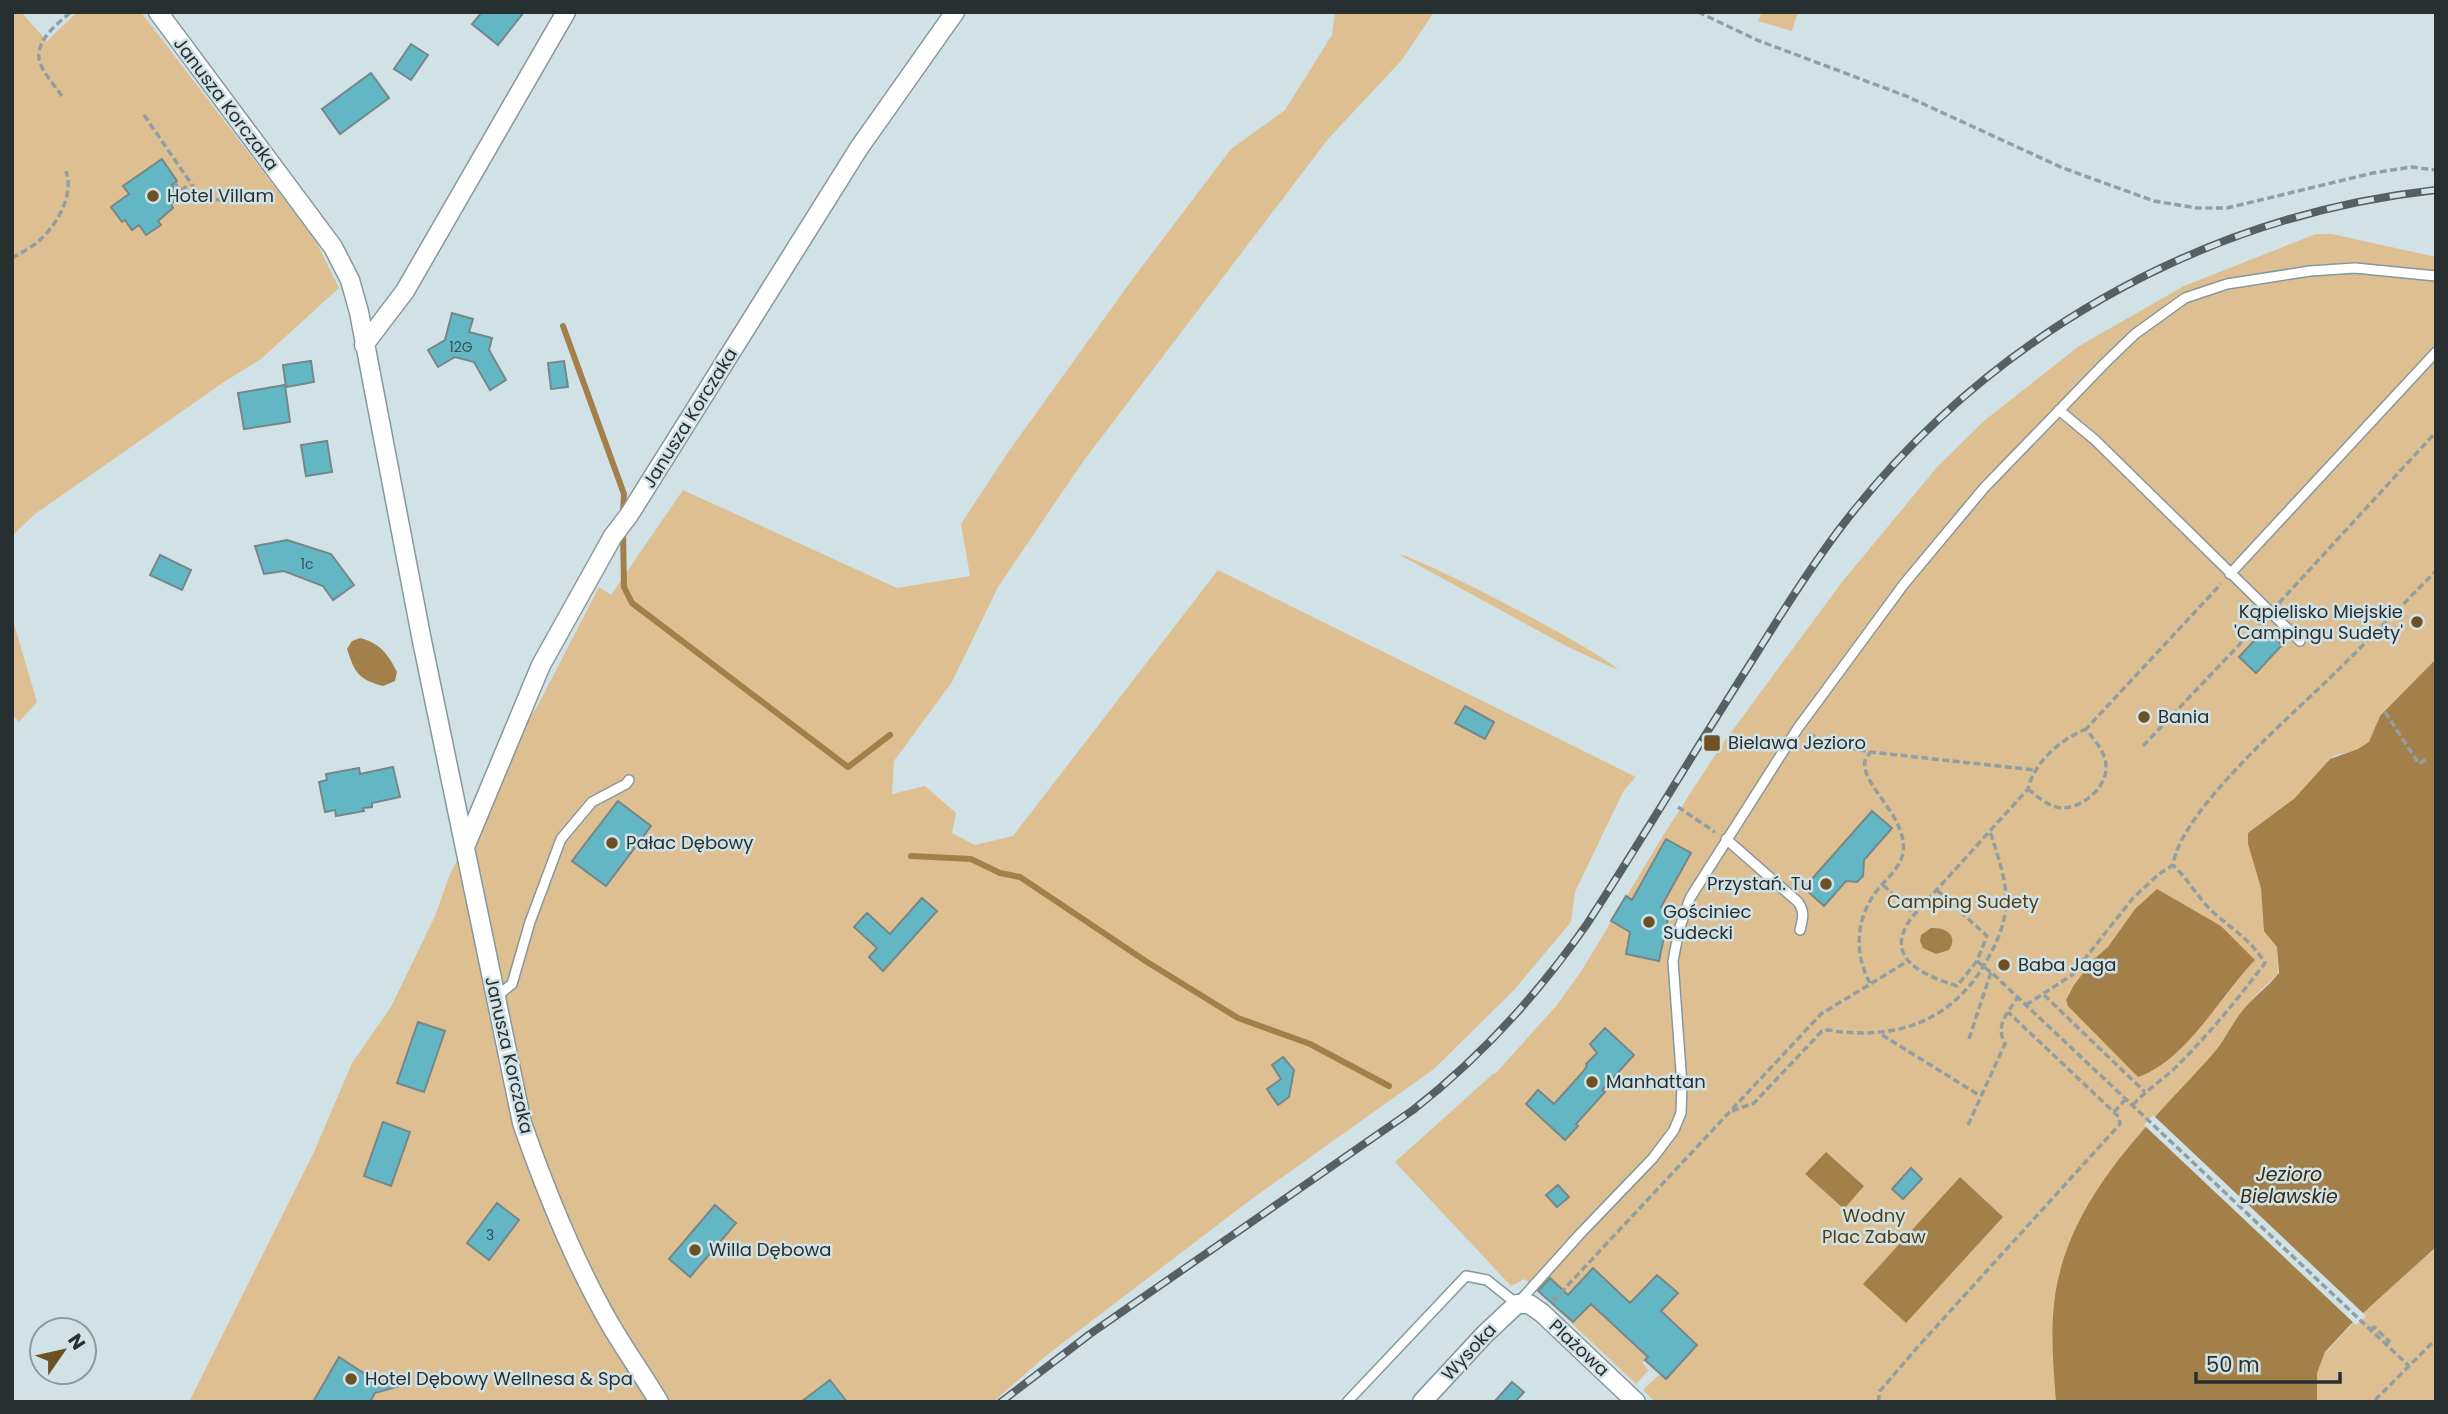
<svg xmlns="http://www.w3.org/2000/svg" width="2448" height="1414" font-family="Poppins,sans-serif">
  <style>
    .green { fill: #debf92 }
    .water { fill: #a38049 }
    .pier { fill: #d0e2e6 }
    .lines { fill: none; stroke-linecap: round; stroke-linejoin: round }
    .stream { stroke: #a38049; stroke-width: 6 }
    .building { fill: #63b7c5; stroke: #76878a; stroke-width: 2 }
    .service-casing { stroke: #87989b; stroke-width: 12 }
    .minor-casing { stroke: #87989b; stroke-width: 21 }
    .path { stroke: #919fa2; stroke-width: 3.5; stroke-dasharray: 7 3.5; stroke-linecap: butt }
    .service { stroke: #fff; stroke-width: 9 }
    .minor { stroke: #fff; stroke-width: 18 }
    .rail-casing { stroke: #566062; stroke-width: 8 }
    .rail { stroke: #d0e2e6; stroke-width: 5; stroke-dasharray: 16; stroke-linecap: butt }
    .poi-dot { fill: #6d5124; stroke: #d0e2e6; stroke-width: 2.5 }
    .labels { text-anchor: middle; stroke-width: 5; stroke-linejoin: round; paint-order: stroke }
    .number-label { font-size: 14px; fill: #375155 }
    .street-label { font-size: 18px; fill: #282f30; stroke: #d0e2e6 }
    .poi-label { font-size: 18px; fill: #282f30; stroke: #d0e2e6; text-anchor: start }
    .park-label { font-size: 18px; fill: #553c0f; stroke: #d0e2e6 }
    .water-label { font-size: 19px; font-style: italic; fill: #3a2a10; stroke: #d0e2e6 }
  </style>
  <rect width="100%" height="100%" fill="#d0e2e6"/>
  <path class="green" d="M 12,12 L 21,12 L 47,41 L 77,12 L 141,12 L 316,241 L 339,288 L 261,359 L 224,382 L 35,514 L 12,536 Z
    M 1335,12 L 1434,12 L 1401,61 L 1328,139 L 1082,463 L 998,587 L 952,682 L 894,761 L 892,794 L 925,786 L 956,813 L 952,833 L 975,845 L 1013,836 L 1218,570 L 1636,777 L 1624,790 L 1575,892 L 1571,922 L 1514,990 L 1434,1069 L 1249,1201 L 1047,1355 L 993,1402 L 189,1402 L 314,1152 L 352,1063 L 391,1007 L 435,916 L 450,874 L 499,779 L 511,745 L 537,707 L 599,587 L 611,595 L 683,490 L 897,588 L 970,576 L 961,524 L 1009,451 L 1134,277 L 1231,149 L 1285,110 L 1332,35 Z
    M 1762,12 L 1798,12 L 1792,31 L 1758,21 Z
    M 2316,234 L 2332,234 L 2436,257 L 2436,659 L 2377,721 L 2380,745 L 2336,755 L 2328,760 L 2277,945 L 2278,974 L 2256,995 L 2241,1012 L 2215,1053 L 2155,1117 L 2371,1306 L 2436,1247 L 2436,1402 L 2305,1402 L 2324,1354 L 2353,1323 L 2079,1402 L 1655,1402 L 1643,1390 L 1660,1374 L 1646,1360 L 1642,1363 L 1649,1370 L 1636,1384 L 1525,1279 L 1511,1286 L 1395,1162 L 1494,1073 L 1495,1074 L 1557,1005 L 1582,970 L 1664,834 L 1721,746 L 1842,582 L 1938,466 L 1984,421 L 2079,346 L 2184,286 Z
    M 1398,554 C 1420,557 1607,654 1618,670 L 1568,647 Z
    M 12,617 L 37,702 L 19,722 L 12,714 Z"/>
  <path class="water" d="M 360,638 C 380,643 388,654 397,672 L 395,681 L 383,686 C 358,679 355,673 347,649 L 352,641 Z
    M 2436,659 L 2436,1247 L 2351,1324 L 2325,1352 L 2317,1373 L 2317,1402 L 2056,1402 C 2053,1362 2049,1319 2058,1280 C 2079,1187 2151,1123 2212,1055 C 2224,1042 2231,1025 2242,1011 C 2253,997 2268,987 2279,973 L 2277,947 L 2264,931 L 2261,888 L 2248,844 L 2248,833 L 2295,798 L 2330,759 L 2358,749 L 2369,742 L 2380,716 Z
    M 2157,889 L 2221,926 L 2255,960 C 2220,996 2187,1060 2138,1077 L 2068,1006 L 2066,1000 L 2074,985 L 2093,960 L 2108,947 L 2135,909 Z
    M 1931,928 C 1945,927 1959,935 1949,950 L 1936,954 L 1923,948 L 1920,941 L 1921,935 Z
    M 1826,1152 L 1864,1186 L 1844,1209 L 1805,1174 Z
    M 1960,1177 L 2003,1217 L 1906,1323 L 1863,1284 Z"/>
  <path class="pier" d="M 2153,1115 L 2363,1313 L 2366,1316 L 2356,1325 L 2180,1159 L 2144,1125 Z"/>
  <g class="lines">
    <path class="stream" d="M 563,326 L 624,494 L 623,513
      M 623,530 L 624,587 L 632,603 L 848,767 L 890,735
      M 911,856 L 971,859 L 1000,873 L 1020,877 L 1147,962 L 1238,1018 L 1310,1044 L 1389,1086"/>
  </g>
  <path class="building" d="M 482,12 L 524,12 L 498,45 L 472,24 Z
    M 411,44 L 428,55 L 411,80 L 394,69 Z
    M 371,73 L 389,98 L 340,134 L 322,109 Z
    M 162,159 L 177,181 L 172,185 L 180,197 L 171,204 L 173,208 L 158,221 L 161,225 L 146,235 L 139,225 L 132,230 L 125,220 L 122,222 L 111,207 L 129,194 L 123,186 Z
    M 452,313 L 473,319 L 469,332 L 492,338 L 489,350 L 506,380 L 490,390 L 474,362 L 455,357 L 438,367 L 428,350 L 445,340 Z
    M 311,361 L 314,382 L 286,387 L 283,365 Z
    M 564,361 L 568,387 L 551,389 L 548,363 Z
    M 285,385 L 290,422 L 244,429 L 238,393 Z
    M 327,441 L 332,472 L 306,476 L 301,445 Z
    M 287,540 L 331,554 L 354,585 L 333,600 L 323,586 L 284,571 L 264,574 L 255,546 Z
    M 160,555 L 191,570 L 182,590 L 150,575 Z
    M 2265,629 L 2282,645 L 2256,673 L 2239,657 Z
    M 1465,706 L 1494,722 L 1485,739 L 1455,723 Z
    M 393,767 L 400,797 L 372,803 L 372,807 L 363,808 L 364,811 L 336,816 L 335,810 L 325,812 L 319,782 L 327,780 L 326,774 L 359,768 L 360,774 Z
    M 618,801 L 651,826 L 606,886 L 572,861 Z
    M 1872,811 L 1892,828 L 1864,860 L 1863,876 L 1857,882 L 1846,881 L 1824,906 L 1804,888 Z
    M 1666,839 L 1691,853 L 1661,907 L 1670,909 L 1659,961 L 1626,954 L 1630,932 L 1611,921 L 1626,896 L 1632,900 Z
    M 922,898 L 937,911 L 883,971 L 869,957 L 877,948 L 854,927 L 867,913 L 890,934 Z
    M 418,1022 L 445,1031 L 424,1092 L 397,1083 Z
    M 1605,1028 L 1634,1055 L 1602,1090 L 1605,1092 L 1576,1124 L 1578,1126 L 1565,1140 L 1526,1104 L 1538,1090 L 1554,1104 L 1582,1073 L 1587,1066 L 1586,1064 L 1597,1053 L 1590,1044 Z
    M 1283,1057 L 1294,1070 L 1289,1097 L 1278,1105 L 1267,1089 L 1281,1079 L 1272,1065 Z
    M 383,1122 L 410,1132 L 391,1186 L 364,1176 Z
    M 1911,1168 L 1922,1179 L 1903,1199 L 1892,1189 Z
    M 1558,1185 L 1569,1197 L 1557,1207 L 1546,1195 Z
    M 497,1203 L 519,1220 L 489,1260 L 467,1243 Z
    M 715,1205 L 736,1223 L 690,1277 L 669,1259 Z
    M 1593,1268 L 1630,1303 L 1657,1275 L 1678,1293 L 1661,1311 L 1697,1345 L 1666,1379 L 1645,1360 L 1648,1357 L 1591,1304 L 1573,1322 L 1538,1291 L 1550,1278 L 1568,1295 Z
    M 339,1357 L 373,1379 L 403,1385 L 375,1393 L 370,1402 L 313,1402 Z
    M 830,1380 L 847,1402 L 801,1402 Z
    M 1512,1382 L 1524,1392 L 1515,1402 L 1494,1402 Z"/>
  <g class="lines">
    <g class="service-casing">
      <path id="service" d="M 2059,410 L 2095,440 L 2300,641
        M 2230,574 L 2436,352
        M 1726,839 L 1798,902 C 1805,912 1803,918 1800,930
        M 496,997 L 512,984 L 530,922 L 561,839 L 592,802 L 626,784 L 629,780
        M 1347,1402 L 1466,1276 L 1487,1280 L 1517,1304 L 1580,1234 L 1653,1158 L 1674,1130 L 1681,1113 L 1682,1085 L 1673,961 L 1679,930 L 1690,898 L 1798,728 L 1904,584 L 1984,488 L 2105,363 L 2135,334 L 2185,298 L 2227,284 L 2310,271 L 2355,268 L 2436,276"/>
    </g>
    <g class="minor-casing">
      <path id="minor" d="M 158,12 L 333,247 L 350,280 L 359,312 L 422,641 L 522,1123 C 544,1186 568,1247 600,1306 C 617,1339 640,1370 659,1402
        M 364,345 L 405,291 L 566,12
        M 465,847 L 541,665 L 613,536 L 629,515 L 859,148 L 955,12
        M 1422,1402 L 1484,1335 L 1517,1304 L 1529,1304 L 1542,1313 L 1636,1402"/>
    </g>
    <path class="path" d="M 1698,12 L 1757,40 L 1906,96 L 2063,168 L 2154,201 L 2197,208 L 2227,208 L 2373,173 L 2411,167 L 2436,170
      M 62,96 C 55,86 44,74 40,63 C 33,42 57,24 71,12
      M 144,115 L 201,198 L 221,200
      M 175,183 L 180,191 L 190,184
      M 12,258 C 21,253 32,247 40,240 C 58,223 74,195 66,171
      M 2279,603 L 2436,432
      M 2385,712 L 2419,764 L 2426,759
      M 1809,734 L 1836,745 L 1870,752 L 2035,770
      M 2143,746 L 2261,622
      M 2028,789 C 2037,796 2049,807 2061,808 C 2081,809 2107,788 2106,767 C 2106,752 2094,740 2086,729 L 2221,584
      M 1678,807 L 1715,832
      M 1883,885 L 1915,914
      M 1937,890 L 1987,936 L 1977,961 L 1993,974 L 2409,1366
      M 1977,961 L 1957,986 C 1924,975 1881,959 1912,917 L 2028,789 C 2035,761 2060,740 2086,729
      M 1870,983 C 1853,952 1856,916 1879,888 C 1888,877 1900,868 1903,853 C 1909,817 1860,785 1865,761 C 1866,758 1869,755 1870,752
      M 2044,995 L 2145,1092
      M 2026,1005 L 2072,975 L 2133,898 L 2159,874 L 2173,865 C 2180,810 2297,711 2338,670 C 2371,638 2403,604 2436,571
      M 1882,1035 L 1979,1095
      M 1969,1039 L 1991,972
      M 2133,1105 C 2146,1090 2163,1080 2177,1066 C 2209,1034 2238,999 2265,963 C 2250,939 2233,930 2213,912 C 2198,898 2188,879 2173,865
      M 1732,1111 L 1754,1103 L 1822,1031 L 1828,1030 C 1895,1041 1953,1022 1987,960 C 1997,943 2005,924 2006,904 C 2007,879 1997,855 1990,831
      M 2114,1112 L 2126,1099
      M 1968,1125 L 2005,1044 C 1995,1025 2007,1014 2018,997
      M 1553,1301 L 1821,1014 L 1908,961
      M 2371,1330 L 2374,1327 L 2389,1341 L 2386,1344
      M 2375,1400 L 2436,1339
      M 1878,1402 L 1880,1391 L 1915,1350 L 2120,1124 L 2119,1117 L 2008,1012"/>
    <use href="#service" class="service"/>
    <use href="#minor" class="minor"/>
    <g class="rail-casing">
      <path id="rail" d="M 1001,1402 L 1090,1334 L 1413,1110 C 1481,1057 1538,994 1587,924 C 1643,838 1695,750 1750,664 C 1778,619 1806,574 1838,531 C 1982,341 2198,216 2436,190"/>
    </g>
    <use href="#rail" class="rail"/>
  </g>
  <g class="poi-dot">
    <circle cx="153" cy="196" r="7"/>
    <circle cx="2417" cy="622" r="7"/>
    <circle cx="2144" cy="717" r="7"/>
    <rect x="1703" y="734" width="18" height="18" rx="3.5"/>
    <circle cx="612" cy="843" r="7"/>
    <circle cx="1826" cy="884" r="7"/>
    <circle cx="1649" cy="922" r="7"/>
    <circle cx="2004" cy="965" r="7"/>
    <circle cx="1592" cy="1082" r="7"/>
    <circle cx="695" cy="1250" r="7"/>
    <circle cx="351" cy="1379" r="7"/>
  </g>
  <g class="labels">
    <g class="number-label">
      <text x="461" y="352">12G</text>
      <text x="307" y="569">1c</text>
      <text x="490" y="1240">3</text>
    </g>
    <g class="street-label">
      <text transform="translate(226 104) rotate(53)" y="6">Janusza Korczaka</text>
      <text transform="translate(690 418) rotate(-58)" y="6">Janusza Korczaka</text>
      <text transform="translate(509 1055) rotate(77)" y="6">Janusza Korczaka</text>
      <text transform="translate(1579 1348) rotate(43)" y="6">Plażowa</text>
      <text transform="translate(1469 1352) rotate(-47)" y="6">Wysoka</text>
    </g>
    <g class="poi-label">
      <text x="167" y="202">Hotel Villam</text>
      <text x="2403" y="618" text-anchor="end">Kąpielisko Miejskie<tspan x="2403" dy="21">'Campingu Sudety'</tspan></text>
      <text x="2158" y="723">Bania</text>
      <text x="1728" y="749">Bielawa Jezioro</text>
      <text x="626" y="849">Pałac Dębowy</text>
      <text x="1812" y="890" text-anchor="end">Przystań. Tu</text>
      <text x="1663" y="918">Gościniec<tspan x="1663" dy="21">Sudecki</tspan></text>
      <text x="2018" y="971">Baba Jaga</text>
      <text x="1606" y="1088">Manhattan</text>
      <text x="709" y="1256">Willa Dębowa</text>
      <text x="365" y="1385">Hotel Dębowy Wellnesa &amp; Spa</text>
    </g>
    <g class="park-label">
      <text x="1963" y="908">Camping Sudety</text>
      <text x="1874" y="1222">Wodny<tspan x="1874" dy="21">Plac Zabaw</tspan></text>
    </g>
    <g class="water-label">
      <text x="2289" y="1181">Jezioro<tspan x="2289" dy="22">Bielawskie</tspan></text>
    </g>
  </g>
  <rect width="2448" height="1414" fill="none" stroke="#282f30" stroke-width="28"/>
  <g transform="translate(63 1351) rotate(56)"><circle r="33" fill="#d0e2e6" stroke="#8d9a9d" stroke-width="2"/>
  <path d="M0-5L12 26L0 18L-12 26Z" fill="#6d5124"/>
  <text y="-10" font-size="19" font-weight="bold" text-anchor="middle" fill="#282f30">N</text>
  </g>
  <path d="M2196 1372v10h144v-10" fill="none" stroke="#282f30" stroke-width="3.5"/>
  <text x="2206" y="1372" font-size="21" fill="#282f30" stroke="#d0e2e6" stroke-width="5" paint-order="stroke">50 m</text>
</svg>
